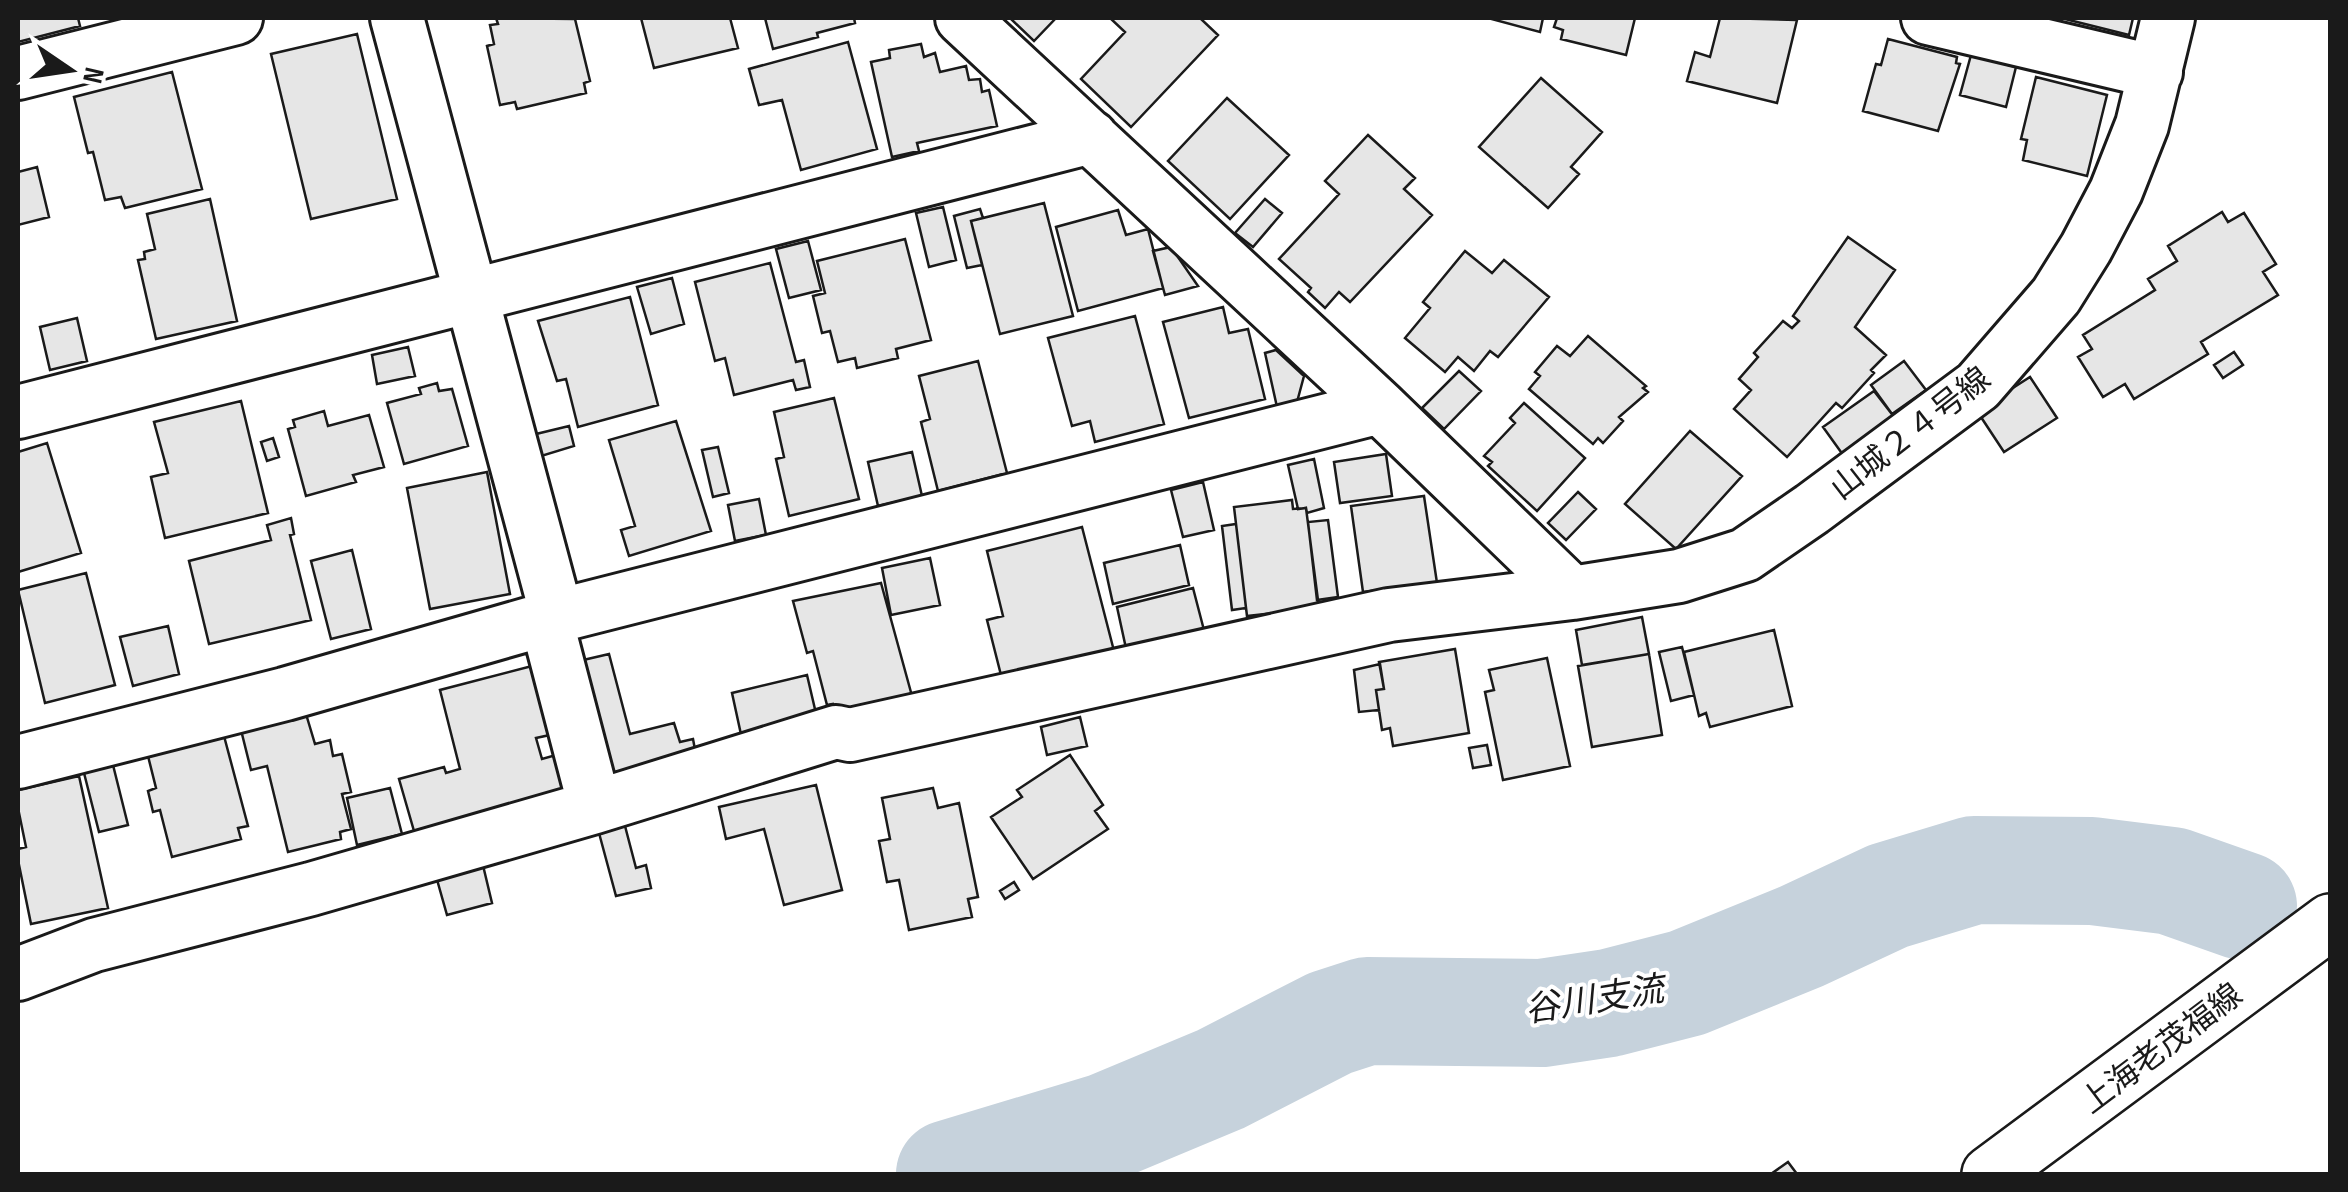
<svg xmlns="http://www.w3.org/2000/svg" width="2348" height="1192" font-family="'Sofia Sans Condensed','Noto Sans JP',sans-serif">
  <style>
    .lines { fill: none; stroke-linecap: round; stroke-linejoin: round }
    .river { stroke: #c6d2dc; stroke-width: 108 }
    .building { fill: #e6e6e6; stroke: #1a1a1a; stroke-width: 2.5 }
    .street-casing { stroke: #1a1a1a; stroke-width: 58 }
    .primary-casing { stroke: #1a1a1a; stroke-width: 60 }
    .street { stroke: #fff; stroke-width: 52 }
    .primary { stroke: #fff; stroke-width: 55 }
    .labels { text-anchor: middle; stroke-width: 8; stroke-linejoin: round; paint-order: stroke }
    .street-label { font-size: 32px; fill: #1a1a1a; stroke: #fff }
    .water-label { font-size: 35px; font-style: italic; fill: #1a1a1a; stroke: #fff }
  </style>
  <rect width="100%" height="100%" fill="#fff"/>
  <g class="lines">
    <path class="river" d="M 950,1174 L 1106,1127 L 1221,1079 L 1330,1023 L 1367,1011 L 1542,1013 L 1609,1003 L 1687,983 L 1800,937 L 1888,896 L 1974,870 L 2092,871 L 2172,881 L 2243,906"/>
  </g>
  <path class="building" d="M 18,18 L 78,18 L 80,26 L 18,42 Z
    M 496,18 L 575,19 L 590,81 L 584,83 L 586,93 L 517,109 L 515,102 L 500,105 L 487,46 L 494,44 L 490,25 L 498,24 Z
    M 641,18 L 730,18 L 738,48 L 654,68 Z
    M 765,18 L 854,18 L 855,23 L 817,33 L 818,37 L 773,49 Z
    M 1010,18 L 1056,18 L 1034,41 Z
    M 1110,18 L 1200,18 L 1218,35 L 1131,127 L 1081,79 L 1125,32 Z
    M 1488,18 L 1543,18 L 1540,32 Z
    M 1557,18 L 1635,18 L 1626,55 L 1561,39 L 1563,30 L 1554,27 Z
    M 1720,18 L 1797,20 L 1777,103 L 1687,81 L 1695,52 L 1710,57 Z
    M 2061,18 L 2133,18 L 2129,35 Z
    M 357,34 L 397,199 L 311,219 L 271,54 Z
    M 1888,39 L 1957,57 L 1956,63 L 1960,64 L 1938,131 L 1863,111 L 1876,64 L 1881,65 Z
    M 848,42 L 877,149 L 801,170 L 782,100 L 759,105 L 749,69 Z
    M 921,44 L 924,57 L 935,53 L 940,72 L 966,66 L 969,80 L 980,79 L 982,92 L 989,90 L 997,126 L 917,143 L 919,151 L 892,157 L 871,62 L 890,58 L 889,50 Z
    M 1971,55 L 2016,67 L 2006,107 L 1960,95 Z
    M 172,72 L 202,189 L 125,208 L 121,197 L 105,200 L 93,152 L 88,153 L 74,97 Z
    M 2036,77 L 2107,95 L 2087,176 L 2023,160 L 2027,140 L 2021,139 Z
    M 1541,78 L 1602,132 L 1571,167 L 1579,174 L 1548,208 L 1479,147 Z
    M 1227,98 L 1289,155 L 1230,219 L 1168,161 Z
    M 1368,135 L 1415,178 L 1404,189 L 1432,215 L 1350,302 L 1339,292 L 1325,308 L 1308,292 L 1311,288 L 1279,259 L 1339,194 L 1325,181 Z
    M 37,167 L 49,217 L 18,225 L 18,172 Z
    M 210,199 L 237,321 L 156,339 L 138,260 L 145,259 L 144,252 L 155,249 L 147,214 Z
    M 1265,199 L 1282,213 L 1253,247 L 1235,233 Z
    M 1044,203 L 1073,316 L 1000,334 L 971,221 Z
    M 943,207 L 956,260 L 929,267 L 916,213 Z
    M 980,209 L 983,218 L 971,221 L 982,265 L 967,268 L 954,216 Z
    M 1118,210 L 1126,235 L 1148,229 L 1163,288 L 1078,311 L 1056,227 Z
    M 2222,212 L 2228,222 L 2244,213 L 2276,264 L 2263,272 L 2278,295 L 2201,342 L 2208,354 L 2134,399 L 2125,384 L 2103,397 L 2078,357 L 2092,349 L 2083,335 L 2155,290 L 2148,279 L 2177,261 L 2168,246 Z
    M 1848,237 L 1895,270 L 1855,327 L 1886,355 L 1871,370 L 1874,373 L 1842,408 L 1836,403 L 1787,457 L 1734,409 L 1751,390 L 1739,379 L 1758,357 L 1754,353 L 1783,321 L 1792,328 L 1799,321 L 1793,316 Z
    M 905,239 L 931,340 L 896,349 L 898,358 L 857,368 L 855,358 L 838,362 L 830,331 L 822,333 L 813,296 L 825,293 L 817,261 Z
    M 808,241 L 821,290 L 789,298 L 776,249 Z
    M 1171,247 L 1198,286 L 1165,295 L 1153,251 Z
    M 1465,251 L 1492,273 L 1504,260 L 1549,297 L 1498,357 L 1490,351 L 1474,371 L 1458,357 L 1445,372 L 1405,338 L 1430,308 L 1423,302 Z
    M 770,263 L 796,362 L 804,360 L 810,387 L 796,390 L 793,380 L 734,395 L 725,358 L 715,361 L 695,282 Z
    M 672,278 L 684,324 L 651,334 L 637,287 Z
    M 630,297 L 658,405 L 578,427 L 566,379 L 557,381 L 538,321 Z
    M 1223,307 L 1229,333 L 1248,329 L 1265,399 L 1189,418 L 1163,322 Z
    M 1135,316 L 1164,424 L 1095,442 L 1090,421 L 1072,426 L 1048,338 Z
    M 77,318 L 87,361 L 50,370 L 40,327 Z
    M 1588,336 L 1646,386 L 1643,388 L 1648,392 L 1619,417 L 1623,421 L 1603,443 L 1598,438 L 1593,444 L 1529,389 L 1540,376 L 1535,372 L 1557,346 L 1570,356 Z
    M 408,347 L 415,376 L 377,384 L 372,355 Z
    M 1276,350 L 1304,376 L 1297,402 L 1277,407 L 1265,353 Z
    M 2234,352 L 2243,365 L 2223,378 L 2214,365 Z
    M 978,361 L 1007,473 L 938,491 L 921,422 L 930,419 L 919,376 Z
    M 1904,361 L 1926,390 L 1892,414 L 1871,385 Z
    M 1459,371 L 1481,391 L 1444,429 L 1422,408 Z
    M 2030,377 L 2057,418 L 2004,452 L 1977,411 Z
    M 437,383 L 439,391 L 452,389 L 468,446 L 404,464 L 387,403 L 421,394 L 419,388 Z
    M 1874,391 L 1898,422 L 1846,459 L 1823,427 Z
    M 834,398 L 859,499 L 789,516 L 776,459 L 784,457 L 774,412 Z
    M 241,401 L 268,513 L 165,538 L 151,477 L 168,473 L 154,422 Z
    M 1524,403 L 1585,458 L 1537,511 L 1488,466 L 1492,462 L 1484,456 L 1515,423 L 1510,418 Z
    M 324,411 L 328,426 L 369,415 L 384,467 L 353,475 L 356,482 L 306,496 L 288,429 L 295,427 L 293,420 Z
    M 676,421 L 711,531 L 629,556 L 621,530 L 635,526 L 609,440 Z
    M 569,426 L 574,446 L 538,457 L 532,435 Z
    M 1690,431 L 1742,476 L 1676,549 L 1625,504 Z
    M 273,438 L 279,457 L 267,461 L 261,442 Z
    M 47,443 L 81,553 L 18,572 L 18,452 Z
    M 718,447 L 729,493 L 713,497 L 702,450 Z
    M 912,452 L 922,496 L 878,506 L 868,462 Z
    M 1386,454 L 1392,496 L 1340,503 L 1334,462 Z
    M 1314,459 L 1324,508 L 1307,513 L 1306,508 L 1298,509 L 1288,465 Z
    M 487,472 L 510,594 L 430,609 L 407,488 Z
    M 1203,482 L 1214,530 L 1183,537 L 1171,490 Z
    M 1578,492 L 1596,509 L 1566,540 L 1548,523 Z
    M 1424,496 L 1437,583 L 1363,592 L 1351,506 Z
    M 759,499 L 766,535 L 735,541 L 728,505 Z
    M 1292,500 L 1293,509 L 1306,508 L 1319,608 L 1247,616 L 1234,507 Z
    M 291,518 L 294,534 L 290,535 L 311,620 L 209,644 L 189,561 L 271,540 L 267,525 Z
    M 1328,520 L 1338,597 L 1317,600 L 1308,522 Z
    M 1236,524 L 1246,608 L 1232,610 L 1222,526 Z
    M 1082,527 L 1114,651 L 1002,679 L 987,620 L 1003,616 L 987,551 Z
    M 1180,545 L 1189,585 L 1113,604 L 1104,563 Z
    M 352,550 L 371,629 L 331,639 L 311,561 Z
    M 930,558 L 940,605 L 891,615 L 882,568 Z
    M 86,573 L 115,685 L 45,703 L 18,590 Z
    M 881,583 L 912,696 L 838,715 L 833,704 L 827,705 L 813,651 L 807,653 L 793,601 Z
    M 1193,588 L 1205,634 L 1127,653 L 1117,607 Z
    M 1642,617 L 1649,654 L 1582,665 L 1576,630 Z
    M 168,626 L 179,674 L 133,686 L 120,637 Z
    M 1774,630 L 1792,706 L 1710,727 L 1706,713 L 1699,716 L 1684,652 Z
    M 1682,647 L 1694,695 L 1671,701 L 1659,652 Z
    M 1455,649 L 1469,733 L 1393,746 L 1390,728 L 1382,730 L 1376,690 L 1384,689 L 1379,662 Z
    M 609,654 L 630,734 L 674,723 L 680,742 L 693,739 L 697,760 L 610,779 L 579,661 Z
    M 1649,654 L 1662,735 L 1592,747 L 1578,666 Z
    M 1547,658 L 1570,766 L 1503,780 L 1485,692 L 1494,690 L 1489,670 Z
    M 1380,664 L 1384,689 L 1376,690 L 1379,710 L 1359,712 L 1354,670 Z
    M 532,666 L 559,733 L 536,738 L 542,759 L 563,753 L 574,794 L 547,795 L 414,831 L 399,779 L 444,767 L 446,773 L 460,769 L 440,690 Z
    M 807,675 L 818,722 L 742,739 L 732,693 Z
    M 306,714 L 315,744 L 330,740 L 333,756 L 342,754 L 351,792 L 342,794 L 351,829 L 340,832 L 341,839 L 288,852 L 267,766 L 251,770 L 241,730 Z
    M 1080,717 L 1087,746 L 1047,755 L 1041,727 Z
    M 224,736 L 248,826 L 238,828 L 241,839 L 172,857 L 160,810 L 153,812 L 148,791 L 156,788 L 148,756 Z
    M 1487,745 L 1491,765 L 1473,768 L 1469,748 Z
    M 1070,755 L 1103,805 L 1095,811 L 1108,829 L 1033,879 L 991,817 L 1022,797 L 1017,790 Z
    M 113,765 L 128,825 L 99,832 L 84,773 Z
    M 79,776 L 108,908 L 31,924 L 18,860 L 18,849 L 26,847 L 18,808 L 18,790 Z
    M 816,785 L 842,890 L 784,905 L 764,829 L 726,839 L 719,807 Z
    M 390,788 L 402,834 L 357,845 L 347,798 Z
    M 933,788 L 938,808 L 959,803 L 978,897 L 968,899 L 972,917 L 909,930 L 899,880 L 887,882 L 879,841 L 890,839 L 882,798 Z
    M 625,826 L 636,868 L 646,865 L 651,888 L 616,896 L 599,833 Z
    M 481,857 L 492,903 L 447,915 L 434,869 Z
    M 1014,882 L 1019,890 L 1005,899 L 1000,891 Z
    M 1788,1162 L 1797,1174 L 1771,1174 Z"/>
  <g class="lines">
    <g class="street-casing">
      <path id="street" d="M 397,18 L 557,616
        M 962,18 L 1380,407 L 1572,593
        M 1928,18 L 2156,72
        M 18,73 L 236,18
        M 18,412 L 1091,137
        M 546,619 L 595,807
        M 18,762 L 285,694 L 557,616 L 1380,407
        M 18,974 L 94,945 L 311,889 L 595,807 L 836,732 L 850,735 L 1389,615 L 1572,593 L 1679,576 L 1745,555 L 1812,509 L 1978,386 L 2056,296 L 2086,248 L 2116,191 L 2142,125 L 2168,18"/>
    </g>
    <g class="primary-casing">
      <path id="primary" d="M 1990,1174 L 2330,922"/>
    </g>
    <use href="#street" class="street"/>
    <use href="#primary" class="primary"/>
  </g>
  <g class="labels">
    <g class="street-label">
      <text transform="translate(1910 433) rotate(-38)" y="11">山城２４号線</text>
      <text transform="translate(2161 1048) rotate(-37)" y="11">上海老茂福線</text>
    </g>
    <g class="water-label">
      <text transform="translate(1594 999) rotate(-9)" y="12">谷川支流</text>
    </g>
  </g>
  <rect width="2348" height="1192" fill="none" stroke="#1a1a1a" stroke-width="40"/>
  <g transform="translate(70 70) rotate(103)" stroke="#ffffff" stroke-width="8" paint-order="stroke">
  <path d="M0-8L18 38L0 25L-18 38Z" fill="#1a1a1a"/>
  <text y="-15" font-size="28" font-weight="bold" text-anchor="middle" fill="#1a1a1a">N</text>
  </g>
</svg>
